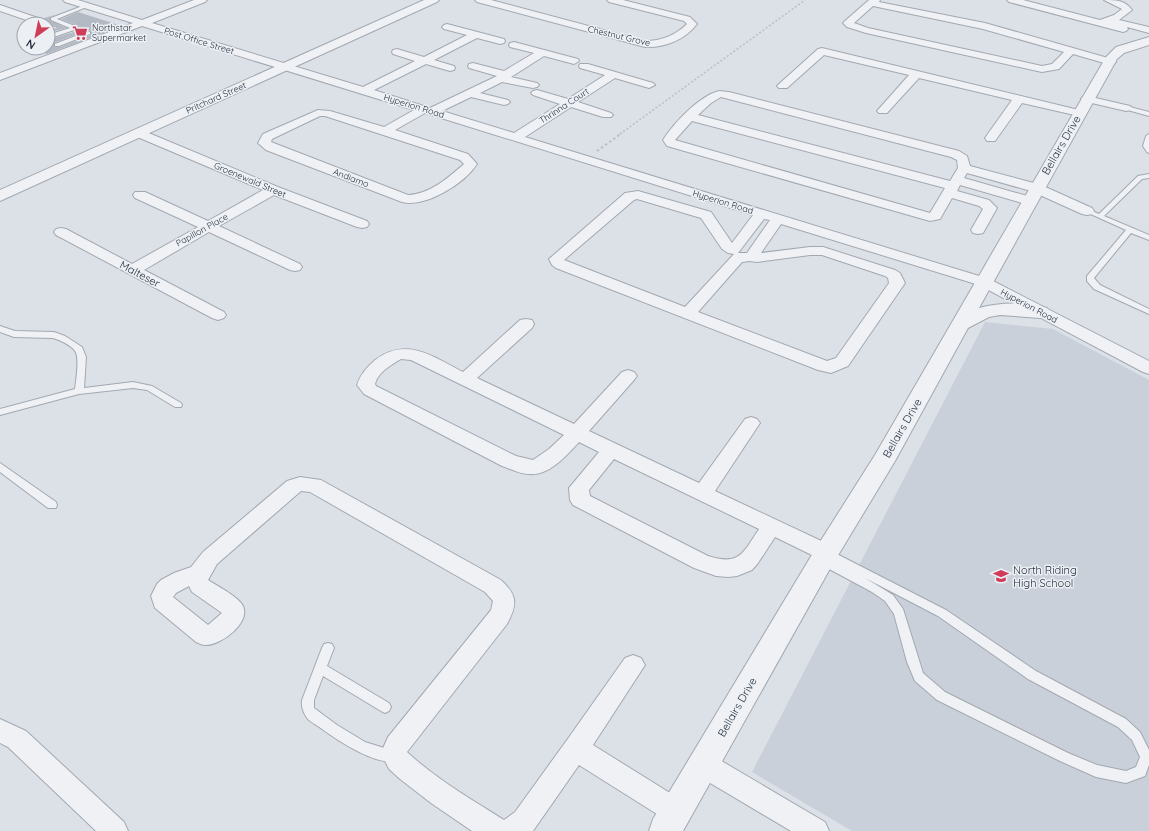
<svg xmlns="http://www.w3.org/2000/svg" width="1149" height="831" font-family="Quicksand,sans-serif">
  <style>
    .built { fill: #cad0d9 }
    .building { fill: #b4bac4 }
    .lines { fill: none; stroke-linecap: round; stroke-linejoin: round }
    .service-casing { stroke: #a2a8b1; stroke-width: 2 }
    .minor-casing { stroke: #a2a8b1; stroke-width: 2 }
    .tertiary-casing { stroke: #a2a8b1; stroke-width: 2 }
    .path-far1 { stroke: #bbbfc5; stroke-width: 1.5; stroke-dasharray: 2 2; stroke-linecap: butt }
    .path { stroke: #bbbfc5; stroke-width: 2; stroke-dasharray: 2.5 2.5; stroke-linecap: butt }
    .service { fill: #eff1f5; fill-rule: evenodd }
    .minor { fill: #eff1f5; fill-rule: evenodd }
    .tertiary { fill: #eff1f5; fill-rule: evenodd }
    .labels { text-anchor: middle; stroke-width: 3; stroke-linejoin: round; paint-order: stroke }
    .far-poi-label { font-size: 9px; fill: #262f3d; stroke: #ecf0f5; text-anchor: start }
    .far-street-label { font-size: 9px; fill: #262f3d; stroke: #ecf0f5 }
    .street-label { font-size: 11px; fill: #262f3d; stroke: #ecf0f5 }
    .poi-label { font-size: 11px; fill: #262f3d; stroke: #ecf0f5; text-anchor: start }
  </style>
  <rect width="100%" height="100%" fill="#dce1e7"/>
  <path class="built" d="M 985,322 L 1053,329 L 1149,380 L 1149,831 L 852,831 L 752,772 Z"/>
  <path class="building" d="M 78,12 L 122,26 L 47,54 L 31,48 L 48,48 L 48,40 L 74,32 L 79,33 L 54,43 L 54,47 L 60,47 L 91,35 L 91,31 L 61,19 Z
    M 58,14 L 50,17 L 50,20 L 66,28 L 48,33 L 48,31 L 57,28 L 41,21 L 41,19 Z"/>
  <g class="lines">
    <g class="service-casing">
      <path id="service" d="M 85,5 L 89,6 L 57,19 L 90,32 L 90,34 L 59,46 L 55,46 L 55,44 L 83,33 L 74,30 L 48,39 L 48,35 L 70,28 L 51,20 L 51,18 Z
        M 1126,106 L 1149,112 L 1149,116 L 1124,109 L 1124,107 Z
        M 1149,134 L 1149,153 L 1147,152 L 1143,146 L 1146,136 Z
        M 1149,174 L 1149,178 L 1142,179 L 1104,216 L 1149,235 L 1149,240 L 1131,233 L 1094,278 L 1100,285 L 1149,309 L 1149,314 L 1094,289 L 1087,281 L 1087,276 L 1126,230 L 1084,211 L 1087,209 L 1099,214 L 1138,176 Z
        M 0,326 L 15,331 L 54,332 L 65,336 L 82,347 L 86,357 L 84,388 L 133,382 L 152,386 L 181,403 L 182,405 L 181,407 L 175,407 L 147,390 L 133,388 L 79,394 L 0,415 L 0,409 L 75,389 C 76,381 80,357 75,351 C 71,345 60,340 53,338 L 14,337 L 0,332 Z
        M 0,463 L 56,502 L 57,505 L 56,508 L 48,508 L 0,472 Z
        M 827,549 L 946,610 L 1036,671 L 1126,719 L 1140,732 L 1149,750 L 1149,765 L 1145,776 L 1126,783 L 1096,777 L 1060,761 L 937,700 L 915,681 L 907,662 L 894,614 L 885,601 L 872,592 L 818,563 L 817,560 L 818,557 L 824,557 L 822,553 L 823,550 ZM 865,578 L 938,616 L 1028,679 L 1118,727 L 1132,740 L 1140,757 L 1136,767 L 1126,771 L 1097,765 L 1068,753 L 945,692 L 923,673 L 903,609 L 893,595 Z
        M 328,643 L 332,644 L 334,648 L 327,666 L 389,703 L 391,707 L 389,711 L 385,713 L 381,711 L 323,676 L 314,700 L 314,708 L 337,725 L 365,742 L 397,752 L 399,756 L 397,760 C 379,768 337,740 322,729 C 317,725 310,722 307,718 C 303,712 301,706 302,700 L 322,648 L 324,644 Z"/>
    </g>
    <g class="minor-casing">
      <path id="minor" d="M 63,0 L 78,0 L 142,20 L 194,0 L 207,0 L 205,2 L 152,23 L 363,87 L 415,61 L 393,54 L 392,52 L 393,50 L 397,49 L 424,57 L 467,35 L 444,29 L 442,27 L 444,25 L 447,24 L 504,39 L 505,41 L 504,43 L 500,44 L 477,38 L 434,60 L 454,66 L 455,68 L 454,70 L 450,71 L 426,64 L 374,90 L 430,108 L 497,76 L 469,68 L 468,66 L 469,64 L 473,63 L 504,71 L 534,53 L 510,47 L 509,45 L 510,43 L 514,42 L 578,59 L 579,61 L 574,64 L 544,56 L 511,77 L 537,83 L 539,85 L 537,87 L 533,88 L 502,82 L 480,93 L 508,100 L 510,102 L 508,104 L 504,105 L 471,97 L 442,111 L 514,133 L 560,104 L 533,95 L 531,93 L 533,91 L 537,90 L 568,99 L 605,75 L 580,68 L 579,66 L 580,64 L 588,64 L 653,83 L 655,85 L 649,88 L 615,78 L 578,102 L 611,113 L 613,115 L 611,117 L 603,117 L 571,107 L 525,137 L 989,279 L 1149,361 L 1149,374 L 1143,372 L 979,285 L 781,224 L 761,253 L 810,247 L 823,247 L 895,270 L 900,273 L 905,283 L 848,366 L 831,373 L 818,370 L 556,268 L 552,265 L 549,259 L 625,193 L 638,191 L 711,212 L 732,243 L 753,215 L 425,113 L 395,130 L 468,154 L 477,164 C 465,183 426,208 402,202 L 266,150 L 258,143 L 263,134 L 318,110 L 330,111 L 384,127 L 414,110 L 142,26 L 0,80 L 0,73 L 133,23 L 65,2 ZM 320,116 L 325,116 L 460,160 L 464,164 C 448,178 430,194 408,195 L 271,142 L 272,139 ZM 637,199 L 701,218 L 722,249 L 728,253 L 734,254 L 685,307 L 564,260 L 634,200 ZM 764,219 L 770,220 L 747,253 L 738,253 ZM 810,255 L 822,255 L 885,276 L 888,278 L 889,283 L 836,358 L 827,361 L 698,312 L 742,262 L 749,261 L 757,262 Z
        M 475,0 L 491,0 L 645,41 C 661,41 676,35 687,24 L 684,21 L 609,2 L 607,0 L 623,0 L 690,17 L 697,24 C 685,40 664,48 645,47 L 477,2 Z
        M 869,0 L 880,0 L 879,2 L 985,23 L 1115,60 L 1116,62 L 1111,65 L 1073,54 L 1059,69 L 1042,72 L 866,33 L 847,27 L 843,23 L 845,21 ZM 873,6 L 983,29 L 1064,52 L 1052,64 L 1042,66 L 868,28 L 854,23 Z
        M 1007,0 L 1023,0 L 1100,20 L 1114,15 L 1122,9 L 1104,0 C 1116,0 1125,0 1132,10 L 1119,20 L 1149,27 L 1149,33 L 1127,27 L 1128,29 L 1126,31 L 1123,32 L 1009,2 Z
        M 0,5 L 38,18 L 40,20 L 35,23 L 0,11 Z
        M 822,48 L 1083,111 L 1085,113 L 1083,115 L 1079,116 L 1022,103 L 995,141 L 987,141 L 985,138 L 1012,100 L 919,78 L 887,113 L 879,113 L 877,111 L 909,75 L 824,55 L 787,88 L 779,88 L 777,86 L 779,84 L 818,49 Z
        M 719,91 L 729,92 L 959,151 L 967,156 L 970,166 L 1041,185 L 1092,208 L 1094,211 L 1092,214 L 1087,215 L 1082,214 L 1031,191 L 967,173 L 964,178 L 1034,198 L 1036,201 L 1034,204 L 1029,205 L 960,185 L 957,191 L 989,200 L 997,208 L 983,233 L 978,234 L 973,233 L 971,230 L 983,209 L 979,206 L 952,198 L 940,219 L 930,221 L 667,146 L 663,140 C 674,123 699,96 719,91 ZM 721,97 L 951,157 L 957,160 L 958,168 L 950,181 L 698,115 L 711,103 ZM 692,121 L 945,188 L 930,213 L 675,140 Z
        M 1087,96 L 1130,106 L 1132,108 L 1130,110 L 1126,111 L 1083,101 L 1081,99 L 1083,97 Z
        M 139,129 L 278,187 L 367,221 L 369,224 L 367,227 L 362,228 L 357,227 L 274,195 L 219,226 L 300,264 L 302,267 L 300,270 L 295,271 L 290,270 L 209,232 L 144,270 L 224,312 L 226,315 L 224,318 L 218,320 L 212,318 L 56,235 L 54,232 L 56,229 L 61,228 L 66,229 L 132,264 L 198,227 L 135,198 L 133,195 L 135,192 L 145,192 L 208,221 L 263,190 L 135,136 L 133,133 L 135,130 Z
        M 526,319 L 532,320 L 534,324 L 532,328 L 477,378 L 574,424 L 622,372 L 628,370 L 634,372 L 637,376 L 634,380 L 589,431 L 699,483 L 745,419 L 751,417 L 757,419 L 760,423 L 715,491 L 834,547 L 837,553 L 834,559 L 827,561 L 820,559 L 775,537 L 758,563 L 752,570 L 737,576 L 728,577 L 716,576 L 694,568 L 573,505 L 570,500 L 569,488 L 599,452 L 579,442 C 567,455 549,476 530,474 C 520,474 511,469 502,466 L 364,394 L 357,385 C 360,375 367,367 375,360 C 407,336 433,357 463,372 L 520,320 ZM 401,359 L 411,360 L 564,435 L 549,449 L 533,460 L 516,456 L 376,386 L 375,384 C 378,372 391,365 401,359 ZM 614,459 L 759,529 C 743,553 740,566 708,556 L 590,496 L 589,490 Z
        M 300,477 L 321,480 L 501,580 C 517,595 518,604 507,624 L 407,752 C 436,779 471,799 504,820 L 515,812 L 567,740 L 625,658 L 633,655 L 641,658 L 645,665 L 593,745 L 686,803 L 690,812 L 686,821 L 677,825 L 668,821 L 579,765 L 533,831 L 472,831 L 431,803 L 400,779 L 389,769 L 381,753 L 388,737 L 491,610 L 493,601 L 485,592 L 310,492 L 301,491 L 217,564 L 208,580 C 216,585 236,596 241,603 C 255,620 221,646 205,645 C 202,645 199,643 196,642 L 155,608 L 151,596 L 157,584 L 161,580 L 174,573 L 191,567 L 203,552 L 287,481 ZM 189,586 L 192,592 L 222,613 L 208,625 L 173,597 L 176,593 Z
        M 0,719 L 26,731 L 124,822 L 128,831 L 96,831 L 8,747 L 0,743 Z
        M 704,753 L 713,756 L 825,822 L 829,831 L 791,831 L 695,774 L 691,765 L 695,756 Z"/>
    </g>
    <g class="tertiary-casing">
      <path id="tertiary" d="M 424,0 L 439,0 L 437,2 L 0,201 L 0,190 Z
        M 1149,37 L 1149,45 L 1124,53 L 1117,59 L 979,308 C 1001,302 1024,302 1047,308 L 1050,312 L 1047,316 L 1040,318 L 1000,315 L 989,317 L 968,328 L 895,461 L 831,567 L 683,831 L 649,831 L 653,819 L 813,553 L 875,455 L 1106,57 L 1116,47 Z"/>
    </g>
    <path class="path-far1" d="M 620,134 L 805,0"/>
    <path class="path" d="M 597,151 L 622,133"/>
    <use href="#service" class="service"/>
    <use href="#minor" class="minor"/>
    <use href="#tertiary" class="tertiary"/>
  </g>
  <defs>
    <g id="supermarket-bare" transform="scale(1.2)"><path d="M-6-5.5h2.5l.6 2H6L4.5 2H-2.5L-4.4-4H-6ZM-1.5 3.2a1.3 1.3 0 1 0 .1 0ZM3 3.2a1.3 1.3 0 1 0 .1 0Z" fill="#d03d59" stroke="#ecf0f5" stroke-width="2.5" paint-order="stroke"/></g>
    <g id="school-bare" transform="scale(1.2)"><path d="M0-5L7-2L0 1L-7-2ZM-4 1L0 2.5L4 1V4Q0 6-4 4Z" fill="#d03d59" stroke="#ecf0f5" stroke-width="2.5" paint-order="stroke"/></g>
  </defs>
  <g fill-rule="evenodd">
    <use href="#supermarket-bare" x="80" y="33"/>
    <use href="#school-bare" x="1001" y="576"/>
  </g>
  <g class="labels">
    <g class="far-poi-label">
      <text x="92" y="31">Northstar<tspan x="92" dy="10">Supermarket</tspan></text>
    </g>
    <g class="far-street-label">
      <text transform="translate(619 36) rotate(13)" y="3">Chestnut Grove</text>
      <text transform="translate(199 41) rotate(17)" y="3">Post Office Street</text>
      <text transform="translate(216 98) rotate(-24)" y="3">Pritchard Street</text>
      <text transform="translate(414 106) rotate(17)" y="3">Hyperion Road</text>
      <text transform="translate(564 106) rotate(-33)" y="3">Thrinna Court</text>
      <text transform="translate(351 178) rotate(21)" y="3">Andiamo</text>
      <text transform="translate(250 180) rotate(23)" y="3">Groenewald Street</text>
      <text transform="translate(723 202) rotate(17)" y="3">Hyperion Road</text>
      <text transform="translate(202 230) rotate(-29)" y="3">Papillon Place</text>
      <text transform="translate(1029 306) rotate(28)" y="3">Hyperion Road</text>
    </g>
    <g class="street-label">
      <text transform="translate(1061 145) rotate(-60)" y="4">Bellairs Drive</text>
      <text transform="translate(140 274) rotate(28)" y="4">Malteser</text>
      <text transform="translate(902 428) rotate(-60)" y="4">Bellairs Drive</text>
      <text transform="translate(737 707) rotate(-60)" y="4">Bellairs Drive</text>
    </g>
    <g class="poi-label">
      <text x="1013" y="574">North Riding<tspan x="1013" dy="13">High School</tspan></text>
    </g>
  </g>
  <g transform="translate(36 36) rotate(213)"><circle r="19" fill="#ecf0f5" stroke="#9da3ab"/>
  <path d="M0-3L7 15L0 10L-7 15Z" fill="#d03d59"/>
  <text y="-6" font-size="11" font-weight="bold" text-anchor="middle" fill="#262f3d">N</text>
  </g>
</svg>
